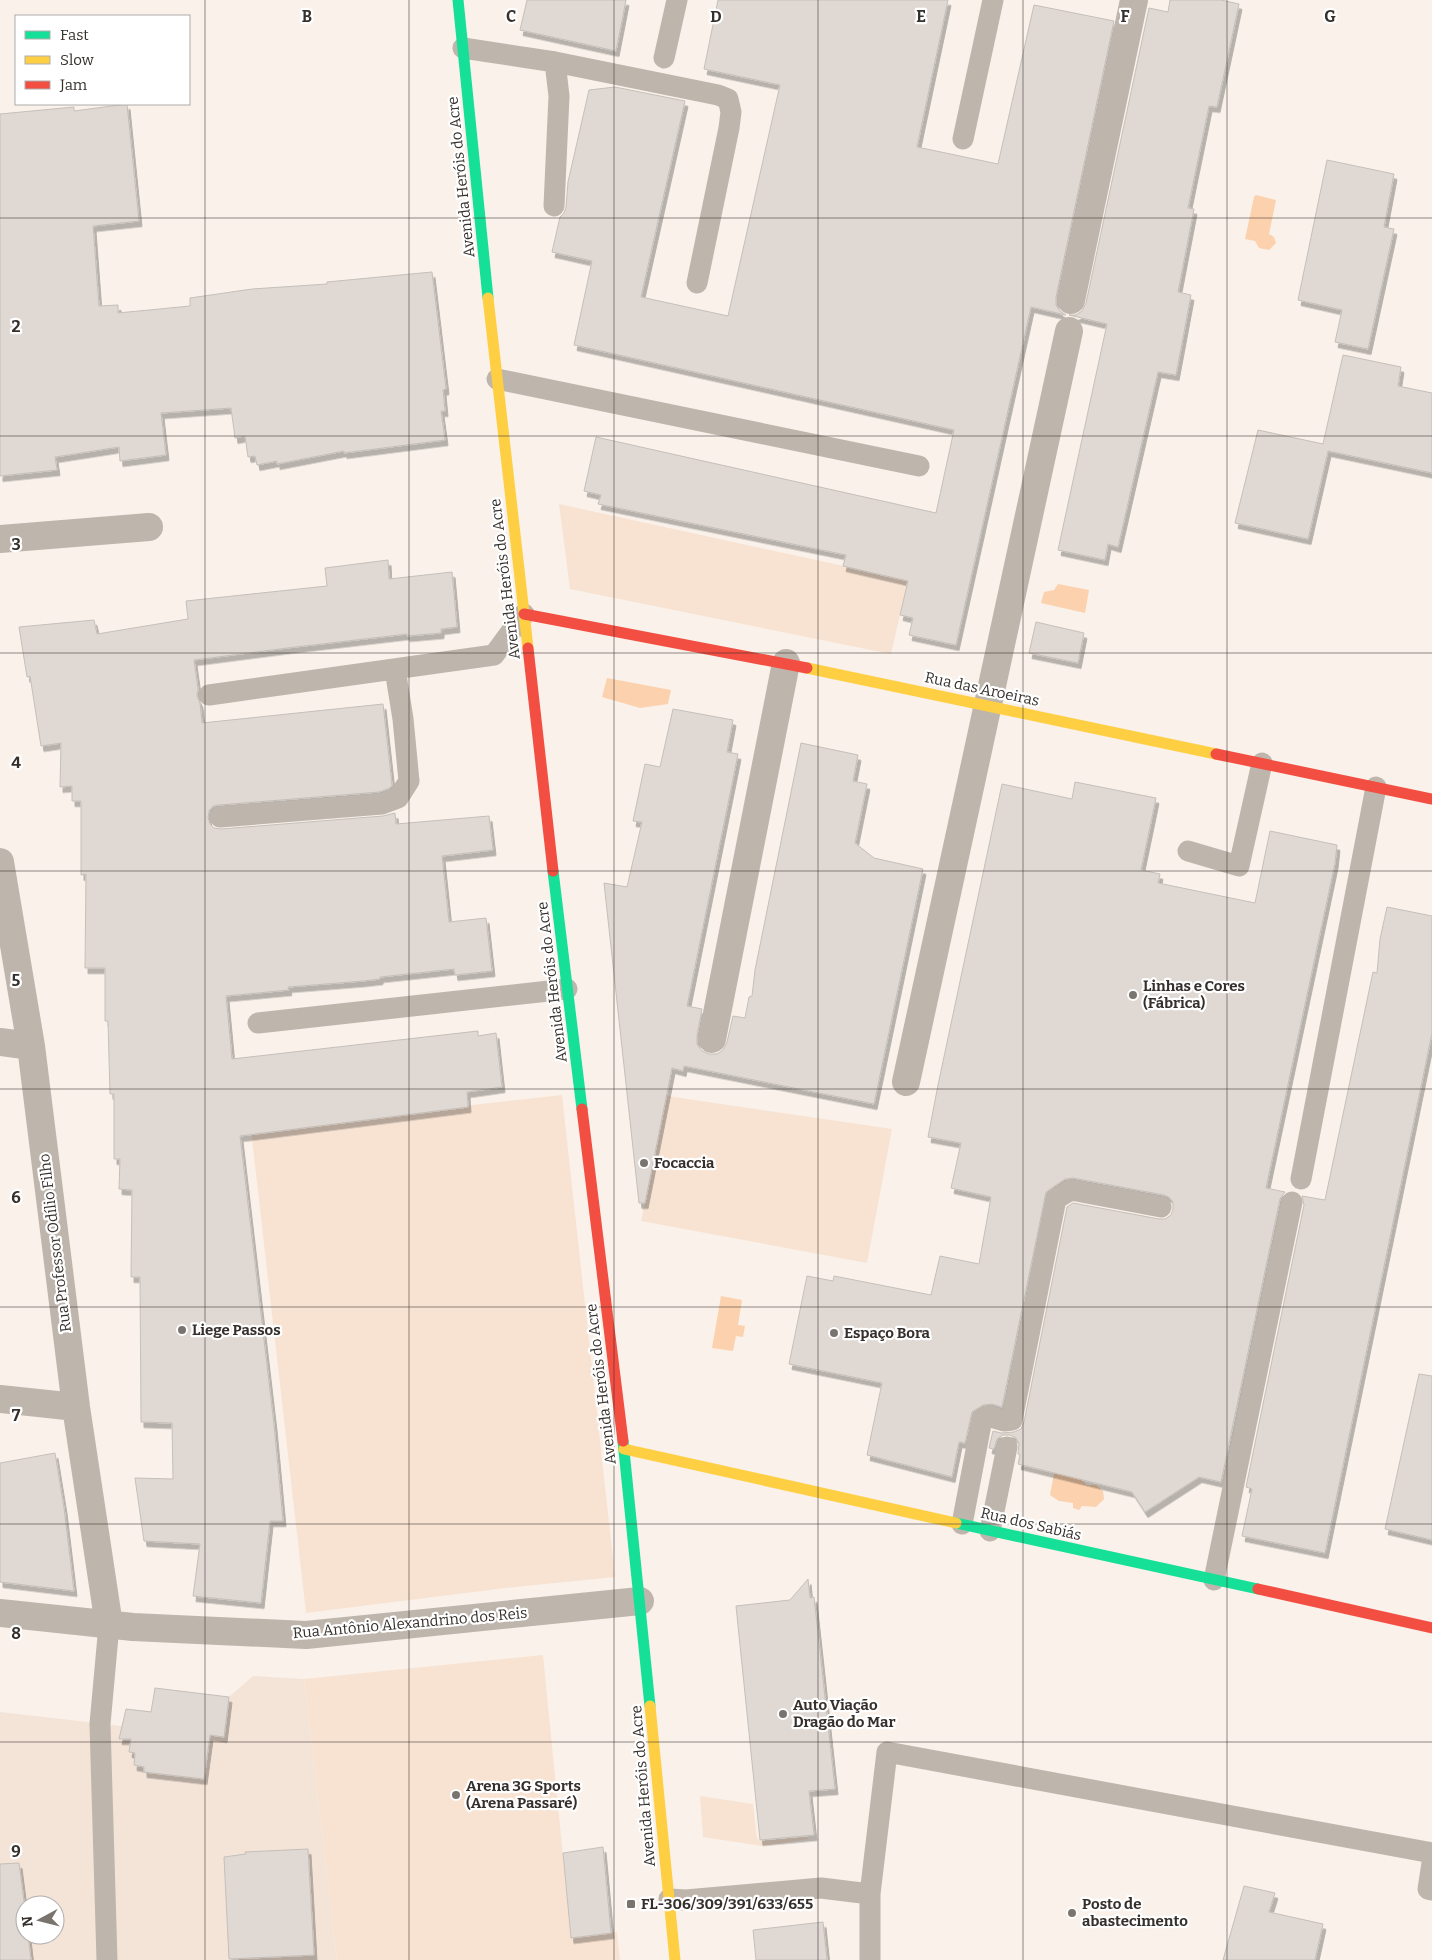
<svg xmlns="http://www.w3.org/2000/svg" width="1432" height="1960" font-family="Bitter,serif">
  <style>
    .built { fill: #f4e4d8; fill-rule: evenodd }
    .green { fill: #f8e3d2 }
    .water { fill: #fcd2ae }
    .building { fill: #dfd8d3; stroke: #c5bfba; filter: url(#shadow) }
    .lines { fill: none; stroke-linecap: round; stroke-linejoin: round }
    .lane { stroke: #beb5ac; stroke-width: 21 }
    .street { stroke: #beb5ac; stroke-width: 28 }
    .fast { stroke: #16e098; stroke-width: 11 }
    .slow { stroke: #ffcf43; stroke-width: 11 }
    .jam { stroke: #f24e42; stroke-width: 11 }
    .grid { fill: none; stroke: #36302c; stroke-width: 1; stroke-opacity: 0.55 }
    .poi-dot { fill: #7a746e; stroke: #fff; stroke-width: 2 }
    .labels { text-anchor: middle; stroke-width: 4.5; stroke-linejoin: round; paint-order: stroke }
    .street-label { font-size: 15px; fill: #36302c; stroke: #fff }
    .poi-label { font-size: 15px; font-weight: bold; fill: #36302c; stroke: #fff; text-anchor: start }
    .grid-label { font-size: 16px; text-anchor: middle; font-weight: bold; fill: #36302c; stroke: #fff; stroke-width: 4.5; stroke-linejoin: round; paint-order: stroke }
  </style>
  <defs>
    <filter id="shadow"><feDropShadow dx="3" dy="5.5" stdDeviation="0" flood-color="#0004"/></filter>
  </defs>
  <rect width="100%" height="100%" fill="#f9f1ea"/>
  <path class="built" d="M 253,1676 L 304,1679 L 337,1960 L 0,1960 L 0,1712 L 122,1726 L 129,1709 L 151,1711 L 155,1688 L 229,1697 ZM 25,1905 L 55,1905 L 55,1935 L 25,1935 Z"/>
  <path class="green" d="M 559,504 L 908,580 L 891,654 L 570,589 Z
    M 562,1095 L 615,1577 L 515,1587 L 306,1613 L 251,1130 Z
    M 667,1096 L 892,1129 L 867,1263 L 641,1221 Z
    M 543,1655 L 571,1937 L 617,1932 L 620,1960 L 337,1960 L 304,1679 Z
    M 700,1796 L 753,1804 L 757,1838 L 761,1841 L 808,1837 L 809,1839 L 762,1846 L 703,1837 Z"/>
  <path class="water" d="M 1256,195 L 1276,200 L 1269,234 L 1274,237 L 1276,243 L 1269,250 L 1259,248 L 1255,241 L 1245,239 L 1254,197 Z
    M 1058,584 L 1089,590 L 1085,613 L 1041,603 L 1044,592 L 1054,590 Z
    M 607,678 L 671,690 L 668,704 L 640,708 L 602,697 Z
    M 721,1296 L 742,1300 L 738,1325 L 745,1326 L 743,1337 L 736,1336 L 733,1351 L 712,1348 Z
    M 1057,1458 L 1087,1485 L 1096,1485 L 1103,1491 L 1104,1499 L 1096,1507 L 1082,1506 L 1079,1510 L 1073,1508 L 1073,1503 L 1059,1501 L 1050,1495 Z"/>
  <path class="building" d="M 527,0 L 626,0 L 616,51 L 520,30 Z
    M 718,0 L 948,0 L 917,147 L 998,164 L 1034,5 L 1114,21 L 1056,297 L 1056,305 L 1060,311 L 1066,315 L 1031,307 L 956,645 L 909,635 L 913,618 L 900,615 L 908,581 L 843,566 L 846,555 L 598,504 L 601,495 L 584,491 L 596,437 L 936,513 L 954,430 L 574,345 L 592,261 L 552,252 L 560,217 L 564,213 L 566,207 L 568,182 L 589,90 L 615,87 L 685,101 L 641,297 L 728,316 L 780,85 L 704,69 Z
    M 1170,0 L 1221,0 L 1239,4 L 1217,107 L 1209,106 L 1188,208 L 1194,209 L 1178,292 L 1191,295 L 1176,375 L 1158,372 L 1118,547 L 1108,544 L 1105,560 L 1058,550 L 1107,324 L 1069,315 L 1076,315 L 1082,311 L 1086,303 L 1149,8 L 1168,12 Z
    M 127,104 L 139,221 L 93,226 L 99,306 L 118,305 L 118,313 L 190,306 L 190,298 L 252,289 L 327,284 L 327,282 L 432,272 L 446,389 L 443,390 L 445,411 L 441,411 L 445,440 L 344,453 L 344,451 L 277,464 L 277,461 L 257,465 L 255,456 L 248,457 L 245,436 L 235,438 L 231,408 L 161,413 L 166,455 L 120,461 L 119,447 L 55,457 L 57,470 L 0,476 L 0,114 L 74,107 L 74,111 Z
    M 1327,160 L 1394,174 L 1384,227 L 1394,229 L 1368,349 L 1335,342 L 1342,310 L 1298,300 Z
    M 1343,355 L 1401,367 L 1398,386 L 1432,393 L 1432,473 L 1328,451 L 1308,539 L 1235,523 L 1258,430 L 1323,444 Z
    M 388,560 L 389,579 L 452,572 L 457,627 L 441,629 L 441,633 L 407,636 L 407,634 L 287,648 L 194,660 L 198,689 L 197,696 L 200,703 L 202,723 L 383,704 L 392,785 L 390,788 L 379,792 L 219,805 L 213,806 L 209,811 L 208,818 L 210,824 L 214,828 L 221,829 L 383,816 L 395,813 L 396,824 L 489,816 L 493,850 L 442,856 L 449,922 L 486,918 L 492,971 L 455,975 L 454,969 L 380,977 L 380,979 L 363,981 L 288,987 L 289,990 L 226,996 L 232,1059 L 478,1031 L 478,1036 L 496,1033 L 502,1087 L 467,1092 L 468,1107 L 240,1136 L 274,1425 L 283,1521 L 270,1521 L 261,1603 L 193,1596 L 200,1544 L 144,1541 L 135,1478 L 173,1479 L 172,1423 L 141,1422 L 140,1277 L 131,1277 L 132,1190 L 119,1189 L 120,1159 L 114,1159 L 114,1094 L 110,1094 L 108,1021 L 105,1021 L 105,968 L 85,968 L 86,874 L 81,875 L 81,801 L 72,801 L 72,786 L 60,787 L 61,743 L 41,746 L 30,676 L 27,677 L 19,627 L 94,620 L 97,634 L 188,619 L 186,601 L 327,586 L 325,568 Z
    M 1036,622 L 1084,633 L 1078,663 L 1029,653 Z
    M 673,709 L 733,720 L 727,752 L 738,754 L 687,1006 L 702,1009 L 697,1036 L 697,1044 L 702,1051 L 709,1054 L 717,1054 L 723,1050 L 727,1042 L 733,1016 L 745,1018 L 749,997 L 752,996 L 755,970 L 801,743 L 858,755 L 853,781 L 867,784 L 855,843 L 874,858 L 923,869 L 874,1104 L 684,1066 L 683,1071 L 672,1068 L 645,1203 L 639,1203 L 604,883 L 627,887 L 642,822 L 633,821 L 645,764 L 660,767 Z
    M 1075,782 L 1156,798 L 1141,870 L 1160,874 L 1158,883 L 1255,903 L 1270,831 L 1337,845 L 1335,863 L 1266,1188 L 1285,1192 L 1280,1199 L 1221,1482 L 1199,1477 L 1145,1512 L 1132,1492 L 1018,1464 L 1020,1455 L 1018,1454 L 1019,1444 L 1016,1438 L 1010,1435 L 1003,1435 L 997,1439 L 994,1449 L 989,1448 L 993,1431 L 1001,1433 L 1014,1432 L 1021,1429 L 1024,1422 L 1067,1207 L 1073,1203 L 1159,1219 L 1165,1219 L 1171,1215 L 1173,1209 L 1173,1202 L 1169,1197 L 1164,1195 L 1073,1178 L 1065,1179 L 1046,1192 L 1002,1407 L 992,1404 L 983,1405 L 972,1412 L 965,1443 L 959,1442 L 952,1477 L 867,1455 L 882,1383 L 789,1364 L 807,1276 L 833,1281 L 834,1276 L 931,1295 L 940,1256 L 979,1264 L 991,1197 L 951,1188 L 961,1143 L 928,1137 L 938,1085 L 1002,784 L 1072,799 Z
    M 1387,907 L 1432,916 L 1432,1033 L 1325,1553 L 1242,1536 L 1252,1489 L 1246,1487 L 1304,1205 L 1302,1196 L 1325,1200 L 1373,972 L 1377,973 L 1380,939 Z
    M 1419,1374 L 1432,1376 L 1432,1540 L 1385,1529 Z
    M 55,1453 L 64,1508 L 74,1591 L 0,1582 L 0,1463 Z
    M 808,1579 L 810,1598 L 814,1597 L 835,1789 L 809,1791 L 814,1835 L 760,1840 L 736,1606 L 790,1600 Z
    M 155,1688 L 229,1697 L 224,1737 L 210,1735 L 204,1779 L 144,1772 L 144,1767 L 134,1765 L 135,1753 L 129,1752 L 131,1739 L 119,1739 L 126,1709 L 151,1712 Z
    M 603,1847 L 611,1933 L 571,1938 L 563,1853 Z
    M 308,1849 L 314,1955 L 229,1959 L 224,1857 L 246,1854 L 245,1852 Z
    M 19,1863 L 25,1909 L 25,1935 L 28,1935 L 31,1960 L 0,1960 L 0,1864 Z
    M 1244,1886 L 1275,1893 L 1269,1912 L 1323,1924 L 1315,1960 L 1223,1960 Z
    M 823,1922 L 827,1960 L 756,1960 L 753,1930 Z"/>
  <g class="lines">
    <path class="lane" d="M 463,48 L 555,62 L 718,95 L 728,99 L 731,112 L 729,128 L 697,283
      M 664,58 L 677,0
      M 963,139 L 993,0
      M 554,206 L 559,96 L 555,62
      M 497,379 L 919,466
      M 209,695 L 494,655 L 524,614
      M 220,817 L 382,804 L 398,798 L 409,781 L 403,719 L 395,669
      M 1188,851 L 1239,866 L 1262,763
      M 258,1023 L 567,989
      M 1301,1179 L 1376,787
      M 962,1524 L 982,1419 L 988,1416 L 1004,1421 L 1012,1420 L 1056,1199 L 1071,1190 L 1161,1207
      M 990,1531 L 1007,1447
      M 1214,1580 L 1292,1202
      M 1432,1863 L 1428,1889 L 1432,1890
      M 669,1899 L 686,1900 L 821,1888 L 870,1894
      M 107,1960 L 100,1724 L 109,1625
      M 870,1960 L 870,1894 L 887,1752 L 1432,1853"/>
    <path class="street" d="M 1071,300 L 1134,0
      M 0,539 L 149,527
      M 0,862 L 31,1046 L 76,1407 L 109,1625
      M 712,1039 L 786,663
      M 0,1042 L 31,1046
      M 906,1082 L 1069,331
      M 0,1399 L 76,1407
      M 0,1613 L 133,1627 L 306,1635 L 640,1601"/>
    <path class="fast" d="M 458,0 L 488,298
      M 553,871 L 582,1109
      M 623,1441 L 650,1706
      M 956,1523 L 1258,1589"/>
    <path class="slow" d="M 488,298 L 528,648
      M 807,668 L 1216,754
      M 624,1449 L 956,1523
      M 650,1706 L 675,1960"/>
    <path class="jam" d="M 524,614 L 807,668
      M 528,648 L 553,871
      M 1216,754 L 1432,799
      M 582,1109 L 623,1441
      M 1258,1589 L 1432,1628"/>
  </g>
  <path class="grid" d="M 205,0 L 205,1960M 409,0 L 409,1960M 614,0 L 614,1960M 818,0 L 818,1960M 1023,0 L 1023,1960M 1227,0 L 1227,1960M 0,218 L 1432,218M 0,436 L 1432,436M 0,653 L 1432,653M 0,871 L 1432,871M 0,1089 L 1432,1089M 0,1307 L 1432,1307M 0,1524 L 1432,1524M 0,1742 L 1432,1742"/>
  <g class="poi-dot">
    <circle cx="1133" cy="995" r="5"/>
    <circle cx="644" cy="1163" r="5"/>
    <circle cx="182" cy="1330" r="5"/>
    <circle cx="834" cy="1333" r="5"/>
    <circle cx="783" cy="1714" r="5"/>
    <circle cx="456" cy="1795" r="5"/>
    <rect x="626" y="1899" width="10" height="10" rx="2.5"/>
    <circle cx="1072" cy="1913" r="5"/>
  </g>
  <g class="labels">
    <g class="street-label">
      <text transform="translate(461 177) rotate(-96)" y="5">Avenida Heróis do Acre</text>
      <text transform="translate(505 579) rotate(-97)" y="5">Avenida Heróis do Acre</text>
      <text transform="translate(982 689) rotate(12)" y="5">Rua das Aroeiras</text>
      <text transform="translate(552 982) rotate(-97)" y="5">Avenida Heróis do Acre</text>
      <text transform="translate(55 1243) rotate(-97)" y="5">Rua Professor Odílio Filho</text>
      <text transform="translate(601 1384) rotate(-97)" y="5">Avenida Heróis do Acre</text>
      <text transform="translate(1031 1524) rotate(13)" y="5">Rua dos Sabiás</text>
      <text transform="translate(410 1623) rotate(-5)" y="5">Rua Antônio Alexandrino dos Reis</text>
      <text transform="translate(643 1786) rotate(-95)" y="5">Avenida Heróis do Acre</text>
    </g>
    <g class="poi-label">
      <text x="1143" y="991">Linhas e Cores<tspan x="1143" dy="17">(Fábrica)</tspan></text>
      <text x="654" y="1168">Focaccia</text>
      <text x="192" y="1335">Liege Passos</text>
      <text x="844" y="1338">Espaço Bora</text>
      <text x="793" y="1710">Auto Viação<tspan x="793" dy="17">Dragão do Mar</tspan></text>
      <text x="466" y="1791">Arena 3G Sports<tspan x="466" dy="17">(Arena Passaré)</tspan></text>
      <text x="641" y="1909">FL-306/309/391/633/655</text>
      <text x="1082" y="1909">Posto de<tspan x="1082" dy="17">abastecimento</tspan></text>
    </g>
  </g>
  <g class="grid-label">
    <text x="307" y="22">B</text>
    <text x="511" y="22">C</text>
    <text x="716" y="22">D</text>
    <text x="921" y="22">E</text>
    <text x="1125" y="22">F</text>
    <text x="1330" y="22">G</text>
    <text x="16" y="332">2</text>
    <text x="16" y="550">3</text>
    <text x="16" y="768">4</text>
    <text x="16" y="986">5</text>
    <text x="16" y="1203">6</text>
    <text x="16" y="1421">7</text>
    <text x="16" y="1639">8</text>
    <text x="16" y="1857">9</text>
  </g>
  <rect x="15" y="15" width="175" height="90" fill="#ffffff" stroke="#afacab"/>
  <rect x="25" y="31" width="25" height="8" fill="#16e098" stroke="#afacab"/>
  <text x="60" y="40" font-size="15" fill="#36302c">Fast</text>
  <rect x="25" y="56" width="25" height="8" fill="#ffcf43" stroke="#afacab"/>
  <text x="60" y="65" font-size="15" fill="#36302c">Slow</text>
  <rect x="25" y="81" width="25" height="8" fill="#f24e42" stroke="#afacab"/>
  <text x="60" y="90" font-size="15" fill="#36302c">Jam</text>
  <g transform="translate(40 1920) rotate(263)"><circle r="24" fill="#ffffff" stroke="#afacab"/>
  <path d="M0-4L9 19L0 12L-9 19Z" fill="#7a746e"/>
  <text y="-8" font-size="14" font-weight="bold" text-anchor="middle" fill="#36302c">N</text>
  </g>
</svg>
